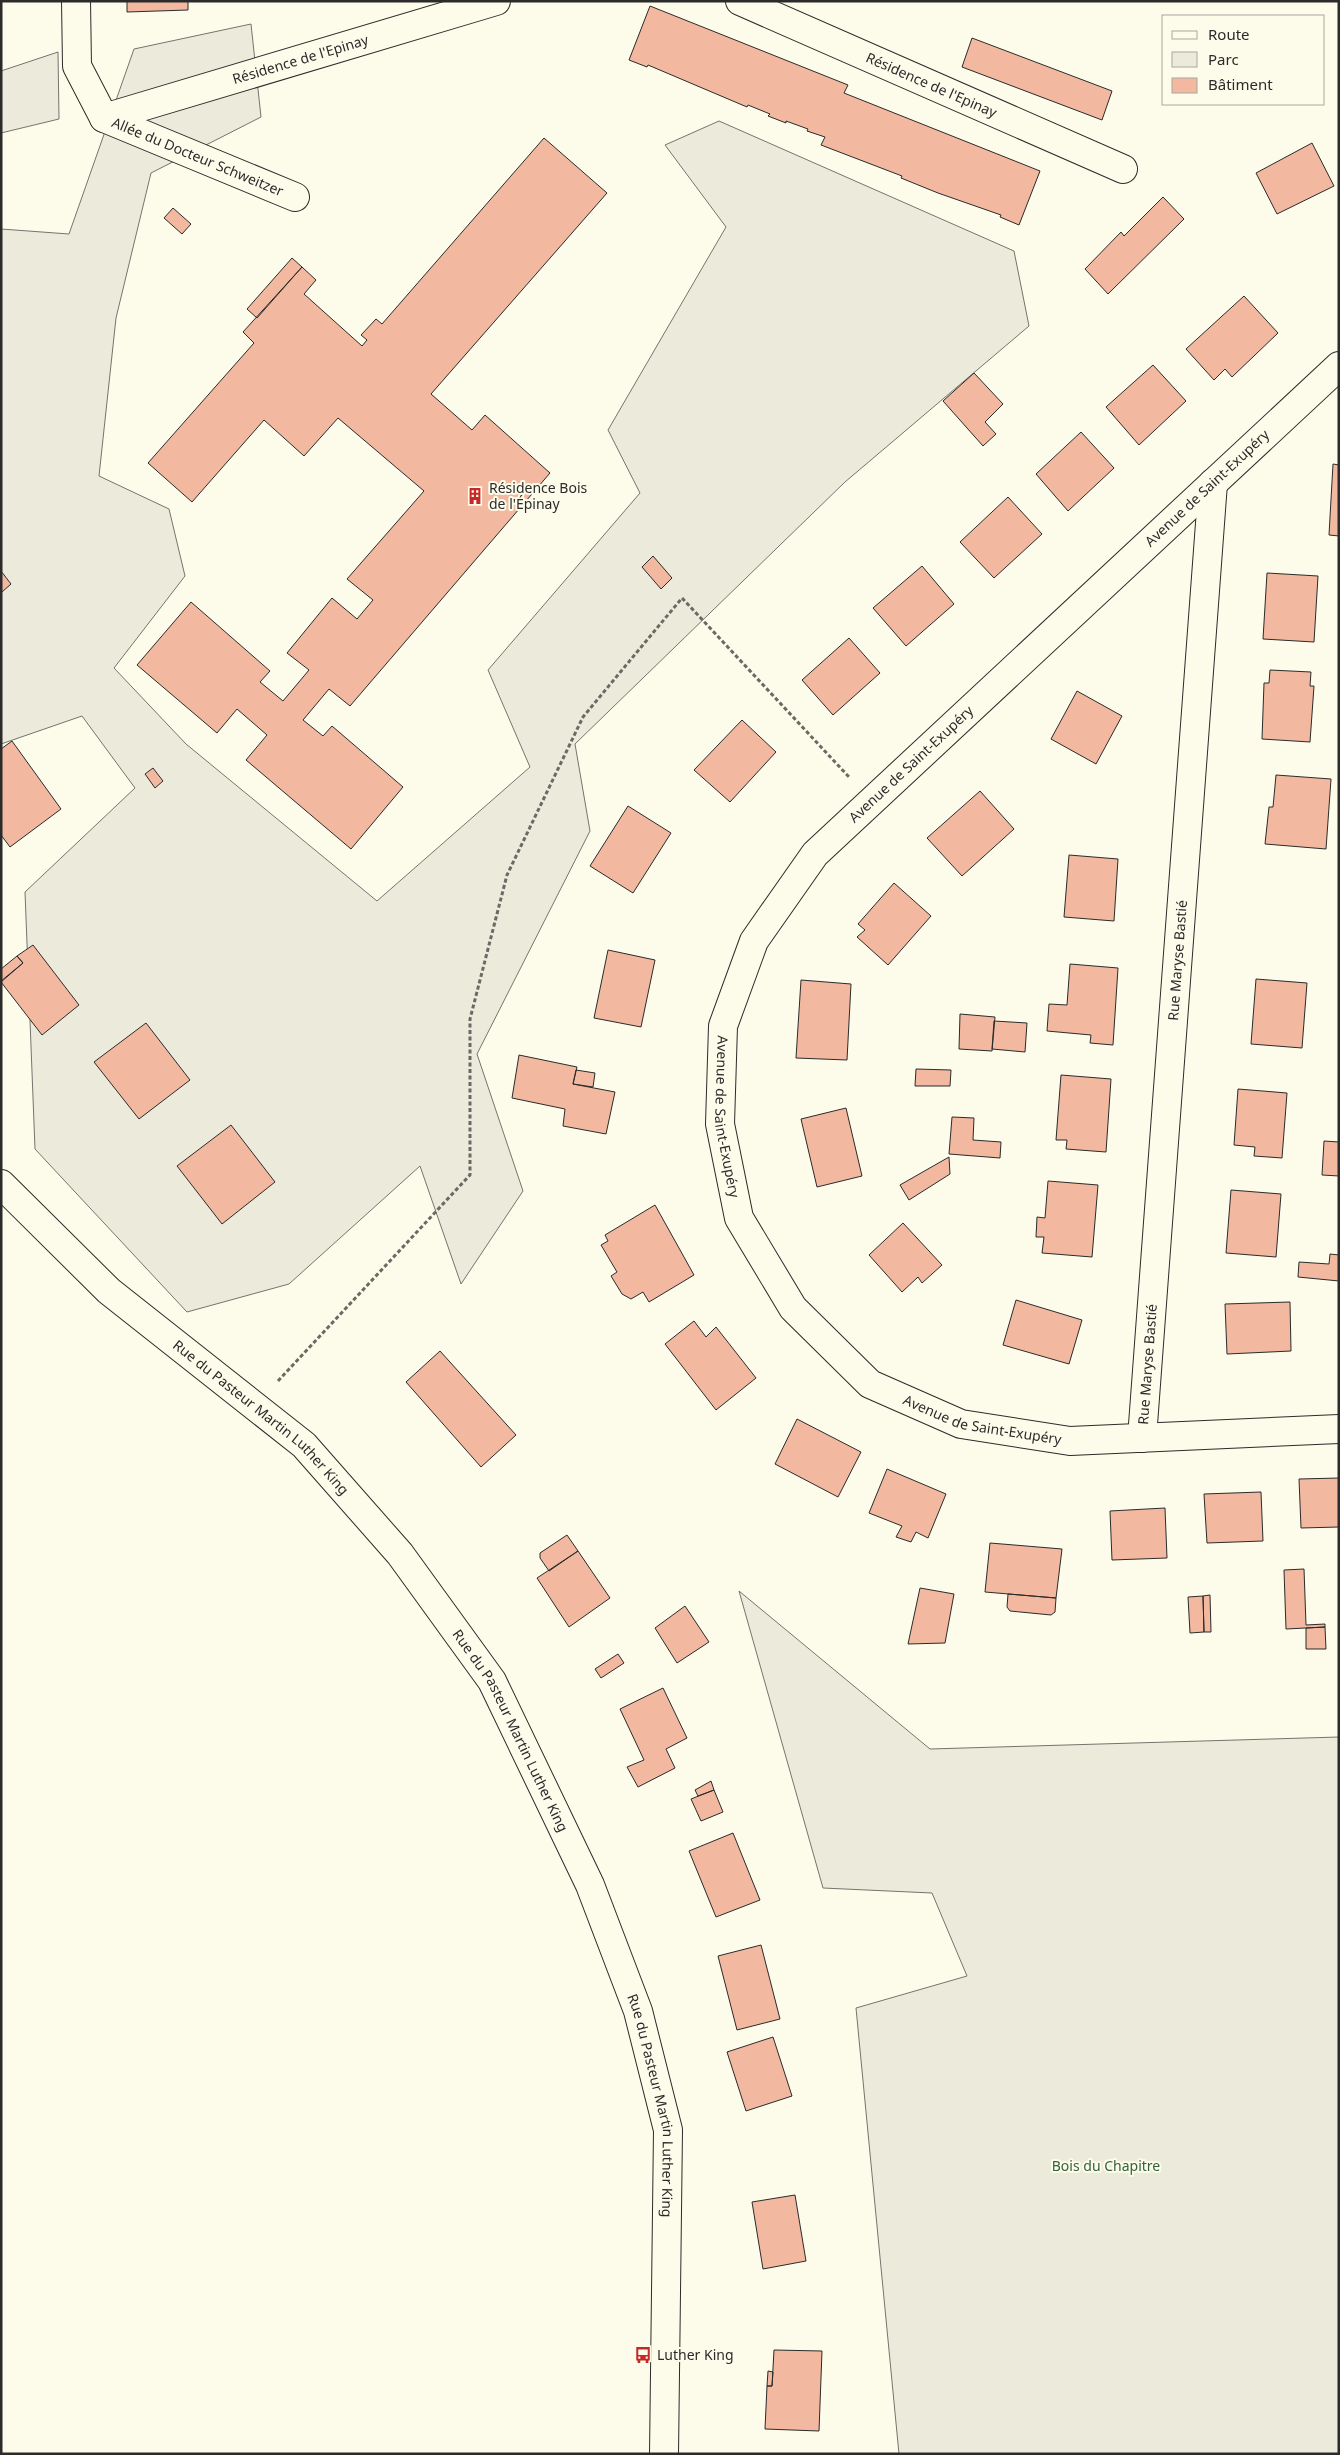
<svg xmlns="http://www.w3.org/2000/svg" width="1340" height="2455" font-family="'Noto Sans',sans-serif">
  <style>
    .green { fill: #ecebdb; stroke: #74746e }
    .building { fill: #f2b8a0; stroke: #2b2b2b }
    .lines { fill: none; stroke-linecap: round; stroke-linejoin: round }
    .minor-casing { stroke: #2b2b2b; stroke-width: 30 }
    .path { stroke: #6a6964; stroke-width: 3; stroke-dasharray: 4 2.5; stroke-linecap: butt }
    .minor { stroke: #fdfbea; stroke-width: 28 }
    .labels { text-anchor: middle; stroke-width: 4; stroke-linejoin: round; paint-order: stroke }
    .street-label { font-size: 14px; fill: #2b2b2b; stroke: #fdfbea }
    .poi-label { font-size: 14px; fill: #2b2b2b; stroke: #fdfbea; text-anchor: start }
    .park-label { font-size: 14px; fill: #34623c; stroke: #fdfbea }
  </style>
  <rect width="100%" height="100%" fill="#fdfbea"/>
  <path class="green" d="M 251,24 L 261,117 L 151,173 L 116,318 L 99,476 L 169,509 L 185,576 L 114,668 L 186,744 L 377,901 L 530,767 L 488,670 L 640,493 L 608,430 L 726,227 L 665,145 L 719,121 L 1014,251 L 1029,326 L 845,482 L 575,744 L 590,831 L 477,1054 L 523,1191 L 461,1284 L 420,1166 L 289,1284 L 187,1312 L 35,1149 L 25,892 L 135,788 L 82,716 L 1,744 L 1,229 L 69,234 L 134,49 Z
    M 58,52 L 59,119 L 1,133 L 1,71 Z
    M 739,1591 L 930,1749 L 1339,1737 L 1339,2454 L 899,2454 L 856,2008 L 967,1976 L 932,1893 L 823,1888 Z"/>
  <path class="building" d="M 127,1 L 188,1 L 188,10 L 127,12 Z
    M 650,6 L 848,85 L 844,93 L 1040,171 L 1019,225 L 1000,217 L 1001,215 L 938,193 L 901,178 L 902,176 L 821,145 L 825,137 L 807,131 L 808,129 L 786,121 L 786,123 L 768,116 L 770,114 L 748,105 L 747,107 L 648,65 L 647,67 L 629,60 Z
    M 972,38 L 1112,91 L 1102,120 L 962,67 Z
    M 544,138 L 607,193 L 431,394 L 472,430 L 485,415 L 550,473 L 350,706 L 329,689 L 303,720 L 323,736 L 332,726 L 403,787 L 351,849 L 246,760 L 267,735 L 237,709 L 217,733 L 137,665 L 191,602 L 270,671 L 260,682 L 283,701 L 309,670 L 287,653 L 332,598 L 357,619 L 373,600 L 347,579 L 424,491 L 338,418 L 304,456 L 264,420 L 192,502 L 148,463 L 254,343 L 243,332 L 302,267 L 316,280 L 304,294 L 362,346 L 367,340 L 361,335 L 376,319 L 382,324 Z
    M 1312,143 L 1334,186 L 1277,214 L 1256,173 Z
    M 1163,197 L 1184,219 L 1108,294 L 1085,269 L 1121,232 L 1124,236 Z
    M 173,208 L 191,224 L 182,234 L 164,218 Z
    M 292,258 L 302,267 L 257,318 L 247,309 Z
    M 1244,296 L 1278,333 L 1232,377 L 1225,369 L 1214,380 L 1186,349 Z
    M 1153,365 L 1186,401 L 1139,445 L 1106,407 Z
    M 974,373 L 1003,404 L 985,422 L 996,434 L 983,446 L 943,401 Z
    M 1081,432 L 1114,468 L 1068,511 L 1036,474 Z
    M 1333,464 L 1339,465 L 1339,536 L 1329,535 Z
    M 1008,497 L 1042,534 L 994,578 L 960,542 Z
    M 653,556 L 672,578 L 661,589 L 642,567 Z
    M 922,566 L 954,604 L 906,646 L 873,608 Z
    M 1,571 L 11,584 L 2,592 L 1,591 Z
    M 1267,573 L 1318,576 L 1314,642 L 1263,639 Z
    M 849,638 L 880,673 L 833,715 L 802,680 Z
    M 1270,670 L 1311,672 L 1310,686 L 1314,686 L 1310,742 L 1262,739 L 1264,683 L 1269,683 Z
    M 1077,691 L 1122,716 L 1096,764 L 1051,739 Z
    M 742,720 L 776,752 L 730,802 L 694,770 Z
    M 12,741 L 61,809 L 10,847 L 1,835 L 1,749 Z
    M 153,768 L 163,781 L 155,788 L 145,774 Z
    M 1276,775 L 1331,779 L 1326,849 L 1265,844 L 1269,807 L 1273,807 Z
    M 980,791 L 1014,829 L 962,876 L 927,838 Z
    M 628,806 L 671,833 L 633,893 L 590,866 Z
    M 1069,855 L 1118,859 L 1114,921 L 1064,917 Z
    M 894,883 L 931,916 L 888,965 L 857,937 L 865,930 L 858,924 Z
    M 33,945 L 79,1005 L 42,1035 L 1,982 L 23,963 L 17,956 Z
    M 608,950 L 655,960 L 641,1027 L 594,1018 Z
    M 17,956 L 23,963 L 1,981 L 1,969 Z
    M 1070,964 L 1118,968 L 1113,1045 L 1090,1043 L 1091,1035 L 1047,1031 L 1049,1004 L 1067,1005 Z
    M 1256,979 L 1307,983 L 1302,1048 L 1251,1044 Z
    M 801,980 L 851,984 L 847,1060 L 796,1058 Z
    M 960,1014 L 995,1017 L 992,1051 L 959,1049 Z
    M 994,1021 L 1027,1023 L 1025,1052 L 992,1049 Z
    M 146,1023 L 190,1080 L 139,1119 L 94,1062 Z
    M 519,1055 L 577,1067 L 573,1084 L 615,1092 L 606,1134 L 563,1126 L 565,1109 L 512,1098 Z
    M 916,1069 L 951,1070 L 950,1086 L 915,1086 Z
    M 576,1070 L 595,1073 L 593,1087 L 573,1084 Z
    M 1061,1075 L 1111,1079 L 1106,1152 L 1066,1149 L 1067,1140 L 1056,1140 Z
    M 1238,1089 L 1287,1093 L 1282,1158 L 1254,1156 L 1255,1147 L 1234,1145 Z
    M 846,1108 L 862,1176 L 817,1187 L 801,1119 Z
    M 952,1117 L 974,1118 L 973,1140 L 1001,1142 L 1000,1158 L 949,1154 Z
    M 231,1125 L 275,1182 L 222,1224 L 177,1166 Z
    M 1324,1141 L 1339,1142 L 1339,1176 L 1322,1175 Z
    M 949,1157 L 950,1174 L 909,1200 L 900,1185 Z
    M 1048,1181 L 1098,1185 L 1092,1257 L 1042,1253 L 1044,1237 L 1036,1237 L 1037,1217 L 1045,1218 Z
    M 1231,1190 L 1281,1194 L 1276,1257 L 1226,1253 Z
    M 655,1205 L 694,1275 L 649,1302 L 643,1292 L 631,1299 L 622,1294 L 611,1276 L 617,1272 L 601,1245 L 608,1241 L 605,1235 Z
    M 903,1223 L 942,1265 L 922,1283 L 918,1277 L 902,1292 L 869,1255 Z
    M 1330,1254 L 1339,1255 L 1339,1281 L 1298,1277 L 1299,1262 L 1329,1264 Z
    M 1016,1300 L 1082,1320 L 1069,1364 L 1003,1345 Z
    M 1290,1302 L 1291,1351 L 1227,1354 L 1225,1304 Z
    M 694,1321 L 706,1337 L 716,1327 L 756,1378 L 716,1410 L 665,1344 Z
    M 440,1351 L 516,1435 L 481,1467 L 406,1382 Z
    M 797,1419 L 861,1452 L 838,1497 L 775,1464 Z
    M 887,1469 L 946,1494 L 928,1538 L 916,1532 L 911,1542 L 896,1537 L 902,1526 L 869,1513 Z
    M 1339,1478 L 1339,1527 L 1301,1528 L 1299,1479 Z
    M 1261,1492 L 1263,1541 L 1207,1543 L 1204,1494 Z
    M 1165,1508 L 1167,1558 L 1112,1560 L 1110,1511 Z
    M 567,1535 L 578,1551 L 549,1571 L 540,1558 L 540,1553 Z
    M 990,1543 L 1062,1549 L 1056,1598 L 985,1592 Z
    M 578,1551 L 610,1598 L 569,1627 L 537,1578 Z
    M 1304,1569 L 1306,1625 L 1325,1624 L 1325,1627 L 1286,1629 L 1284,1570 Z
    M 920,1588 L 954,1594 L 945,1643 L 908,1644 Z
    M 1008,1594 L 1056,1598 L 1055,1612 L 1051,1615 L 1010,1611 L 1007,1607 Z
    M 1210,1595 L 1211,1632 L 1204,1632 L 1203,1596 Z
    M 1203,1596 L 1204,1632 L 1190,1633 L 1188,1597 Z
    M 685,1606 L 709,1642 L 677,1663 L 655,1628 Z
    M 1325,1627 L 1326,1649 L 1306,1649 L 1306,1628 Z
    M 618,1654 L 624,1663 L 601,1678 L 595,1669 Z
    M 663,1688 L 687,1738 L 666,1749 L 675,1768 L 638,1787 L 627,1767 L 644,1760 L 620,1709 Z
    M 711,1781 L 714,1790 L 698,1796 L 695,1790 Z
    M 714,1790 L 723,1812 L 701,1821 L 691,1799 Z
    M 733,1833 L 760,1900 L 716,1917 L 689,1851 Z
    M 761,1945 L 780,2019 L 737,2030 L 718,1956 Z
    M 773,2037 L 792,2096 L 746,2111 L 727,2052 Z
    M 795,2195 L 806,2261 L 763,2269 L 752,2202 Z
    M 774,2350 L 822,2351 L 819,2431 L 765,2429 L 767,2386 L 772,2386 Z
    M 768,2371 L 773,2372 L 772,2386 L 767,2386 Z"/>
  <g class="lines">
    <g class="minor-casing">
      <g id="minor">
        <path id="s1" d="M 76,1 L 77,66 L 104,118 L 295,197"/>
        <path id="s2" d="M 740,1 L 1123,169"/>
        <path id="s3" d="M 104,118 L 496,1"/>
        <path id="s4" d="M 1339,366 L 815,854 L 754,941 L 723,1026 L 720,1124 L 739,1218 L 793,1308 L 870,1384 L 961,1424 L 1070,1441 L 1339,1429"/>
        <path id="s5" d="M 1,1184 L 109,1291 L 304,1445 L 400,1554 L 492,1681 L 590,1885 L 638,2011 L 668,2130 L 664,2454"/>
        <path id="s6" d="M 1142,1438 L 1213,483"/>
      </g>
    </g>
    <path class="path" d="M 278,1381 L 470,1175 L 470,1019 L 507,875 L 583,717 L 682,598 L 849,777"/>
    <use href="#minor" class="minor"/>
  </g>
  <defs>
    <g id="building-bare" transform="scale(1.35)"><path d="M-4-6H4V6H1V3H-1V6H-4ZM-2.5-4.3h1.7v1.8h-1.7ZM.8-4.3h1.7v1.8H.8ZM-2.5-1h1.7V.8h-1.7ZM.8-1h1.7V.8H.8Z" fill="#c62828" stroke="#fdfbea" stroke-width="2.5" paint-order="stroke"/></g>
    <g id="bus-bare" transform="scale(1.35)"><path d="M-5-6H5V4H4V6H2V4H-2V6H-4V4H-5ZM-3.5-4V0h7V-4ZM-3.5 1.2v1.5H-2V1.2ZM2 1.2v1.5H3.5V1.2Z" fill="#c62828" stroke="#fdfbea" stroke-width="2.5" paint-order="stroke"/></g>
  </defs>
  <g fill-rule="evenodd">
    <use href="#building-bare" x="475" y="496"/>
    <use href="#bus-bare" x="643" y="2355"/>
  </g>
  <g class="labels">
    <g class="street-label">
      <text dy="5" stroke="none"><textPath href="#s3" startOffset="205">Résidence de l'Epinay</textPath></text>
      <text dy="5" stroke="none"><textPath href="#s2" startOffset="209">Résidence de l'Epinay</textPath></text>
      <text dy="5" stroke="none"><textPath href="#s1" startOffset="225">Allée du Docteur Schweitzer</textPath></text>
      <text transform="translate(1207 488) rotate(-43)" y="5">Avenue de Saint-Exupéry</text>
      <text transform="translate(911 764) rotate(-43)" y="5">Avenue de Saint-Exupéry</text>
      <text dy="5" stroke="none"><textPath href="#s6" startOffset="479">Rue Maryse Bastié</textPath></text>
      <text dy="5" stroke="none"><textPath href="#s4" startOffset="1004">Avenue de Saint-Exupéry</textPath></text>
      <text dy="5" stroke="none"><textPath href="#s6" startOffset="74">Rue Maryse Bastié</textPath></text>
      <text dy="5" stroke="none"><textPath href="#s5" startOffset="350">Rue du Pasteur Martin Luther King</textPath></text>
      <text dy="5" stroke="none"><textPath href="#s4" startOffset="1439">Avenue de Saint-Exupéry</textPath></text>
      <text dy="5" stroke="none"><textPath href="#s5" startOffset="755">Rue du Pasteur Martin Luther King</textPath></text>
      <text dy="5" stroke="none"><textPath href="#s5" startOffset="1160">Rue du Pasteur Martin Luther King</textPath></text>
    </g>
    <g class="poi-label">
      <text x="489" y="493">Résidence Bois<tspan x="489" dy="16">de l'Épinay</tspan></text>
      <text x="657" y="2360">Luther King</text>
    </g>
    <g class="park-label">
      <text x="1106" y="2171">Bois du Chapitre</text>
    </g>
  </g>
  <rect width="1340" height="2455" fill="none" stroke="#2b2b2b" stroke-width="5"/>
  <rect x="1162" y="15" width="162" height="90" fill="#fdfbea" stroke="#a9a89e"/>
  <rect x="1172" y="31" width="25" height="8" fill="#fdfbea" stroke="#a9a89e"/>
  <text x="1208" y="40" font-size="15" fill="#2b2b2b">Route</text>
  <rect x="1172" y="52" width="25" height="15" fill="#ecebdb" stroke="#a9a89e"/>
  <text x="1208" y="65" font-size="15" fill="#2b2b2b">Parc</text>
  <rect x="1172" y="78" width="25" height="15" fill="#f2b8a0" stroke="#a9a89e"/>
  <text x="1208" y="90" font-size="15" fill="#2b2b2b">Bâtiment</text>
</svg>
